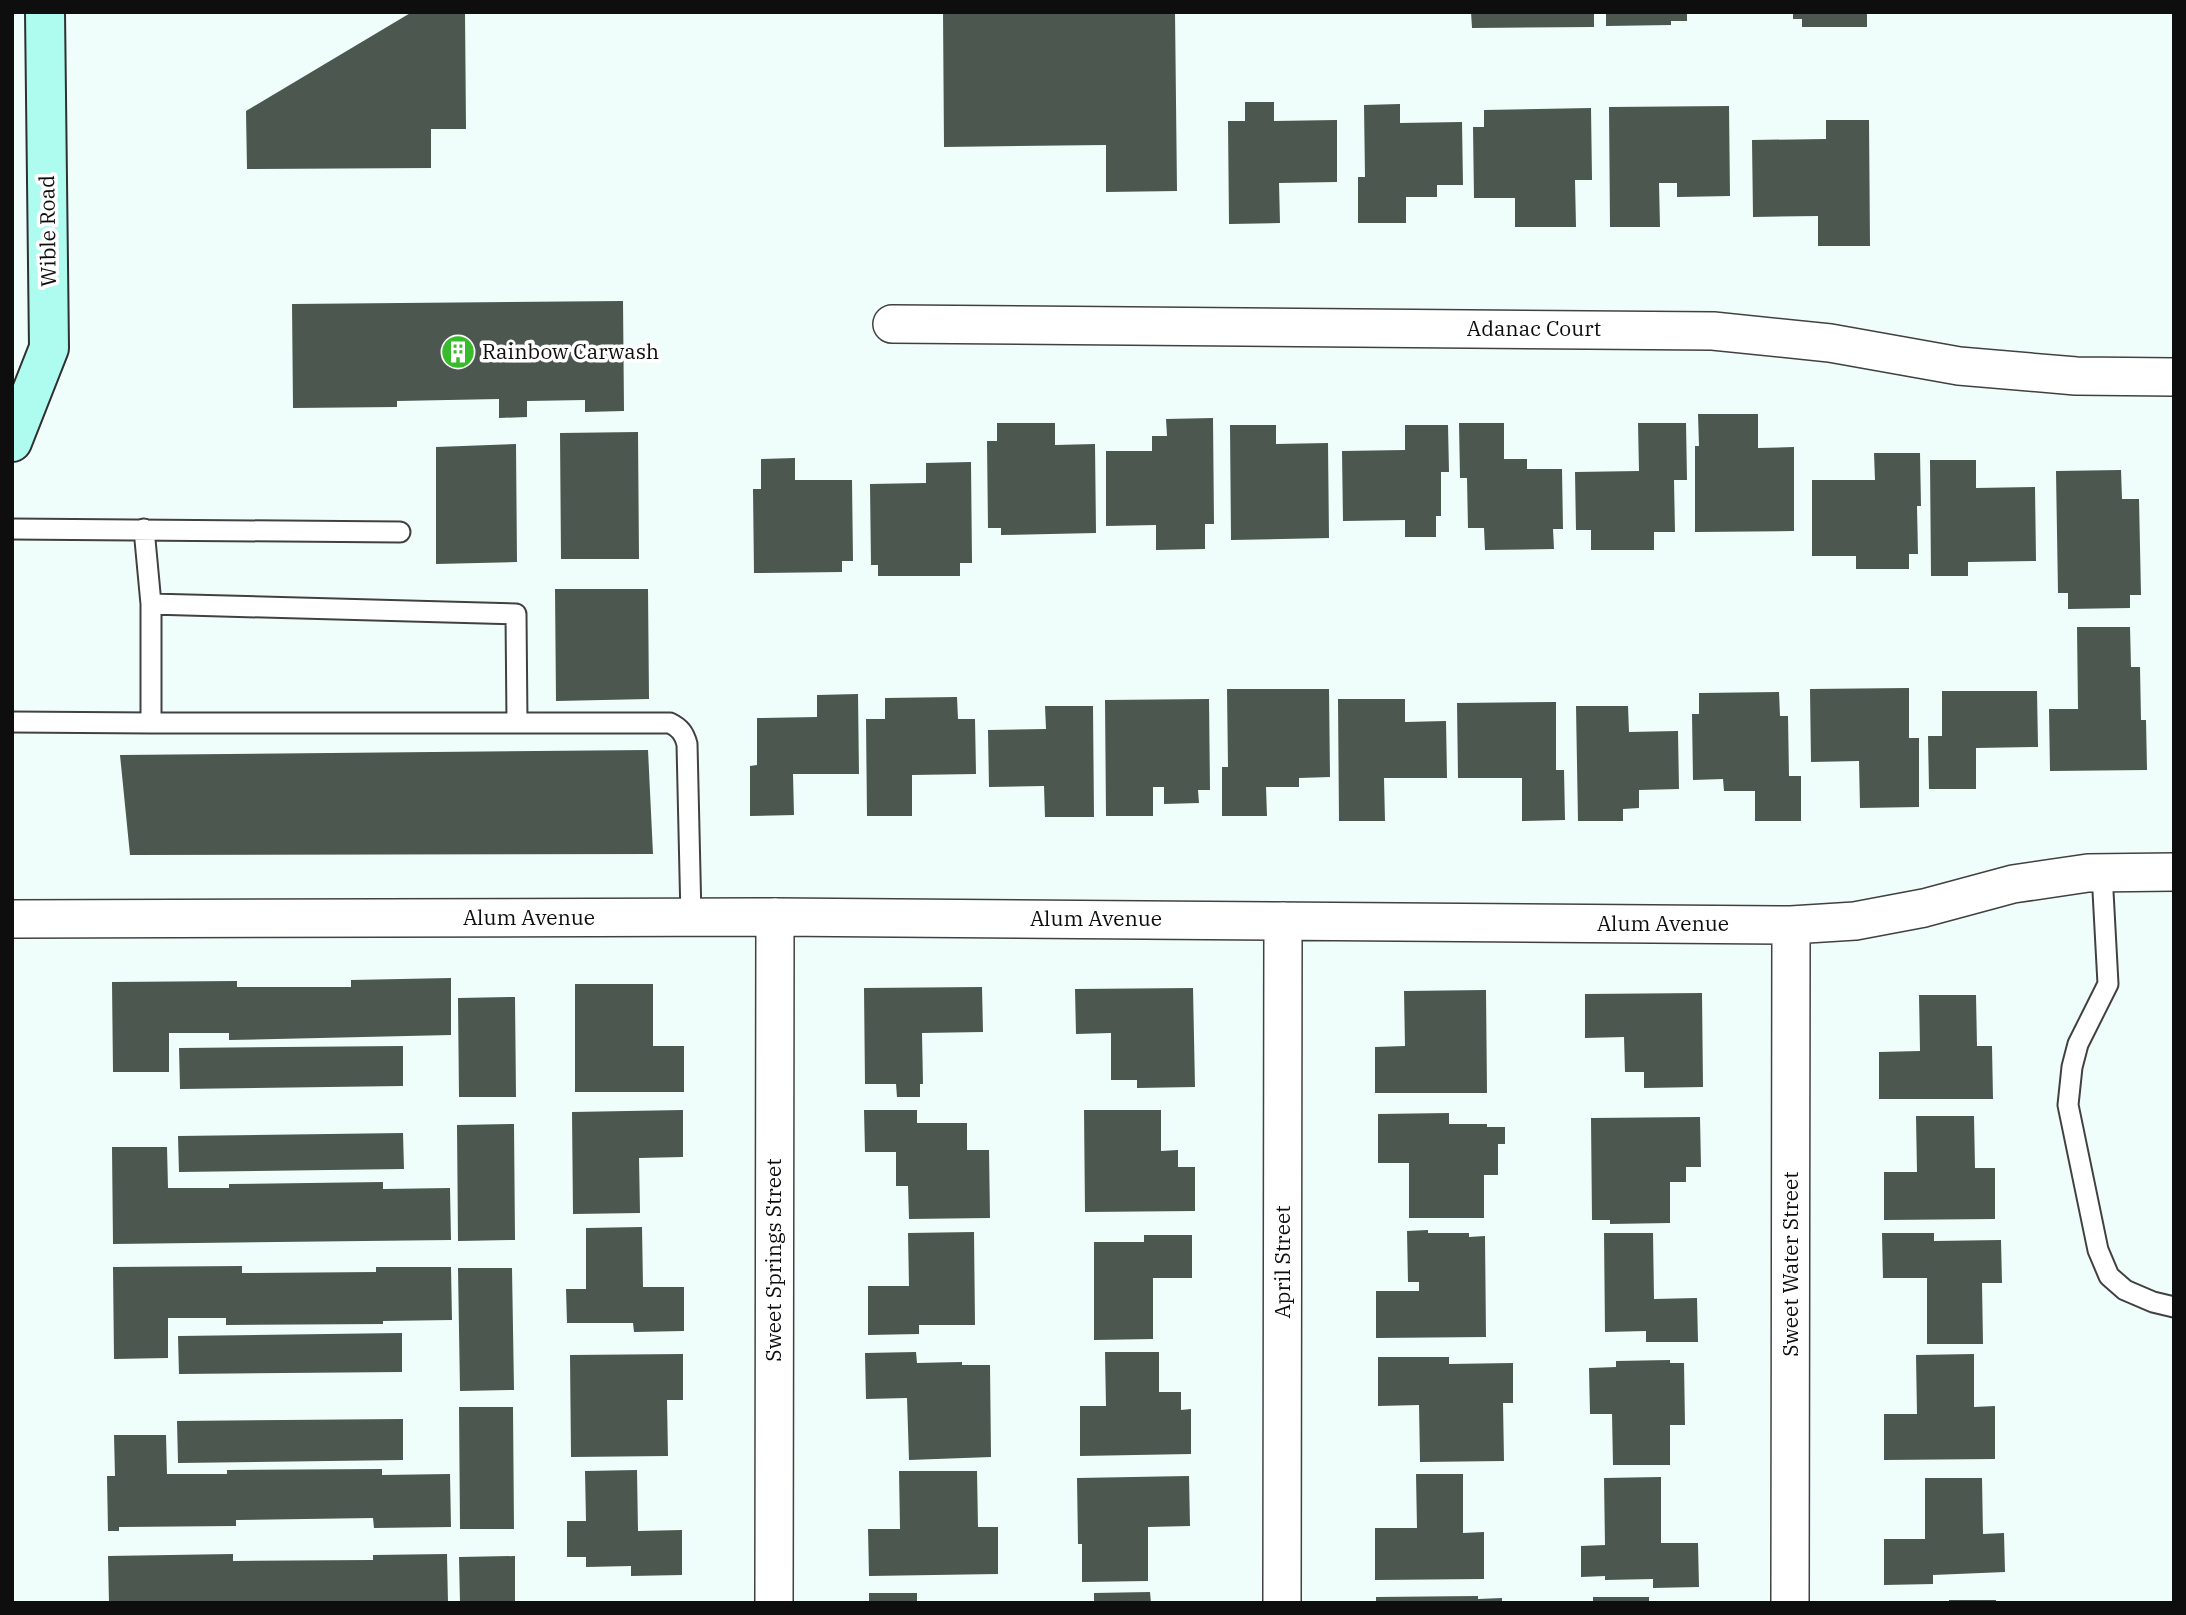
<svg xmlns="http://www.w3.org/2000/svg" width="2186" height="1615" font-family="'IBM Plex Serif',serif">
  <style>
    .building { fill: #4b574f }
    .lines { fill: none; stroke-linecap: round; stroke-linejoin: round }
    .lane-casing { stroke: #414141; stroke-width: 23 }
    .street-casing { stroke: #414141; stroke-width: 40 }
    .secondary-casing { stroke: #303030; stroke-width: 42 }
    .lane { stroke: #fff; stroke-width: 19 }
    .street { stroke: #fff; stroke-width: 37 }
    .secondary { stroke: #aefcf0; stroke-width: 38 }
    .labels { text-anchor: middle; stroke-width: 7; stroke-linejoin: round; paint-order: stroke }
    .street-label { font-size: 21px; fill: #0e0e0e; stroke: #fff }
    .poi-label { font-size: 21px; fill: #0e0e0e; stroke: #fff; text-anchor: start }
  </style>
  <rect width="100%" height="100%" fill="#f0fefb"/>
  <path class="building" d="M 412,12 L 465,12 L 466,129 L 431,129 L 431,168 L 247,169 L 246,111 Z
    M 943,12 L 1175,12 L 1177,191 L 1106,192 L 1106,145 L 944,147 Z
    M 1471,12 L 1594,12 L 1594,27 L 1472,28 Z
    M 1606,12 L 1687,12 L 1687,21 L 1671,21 L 1671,25 L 1606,26 Z
    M 1793,12 L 1867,12 L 1867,27 L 1802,27 L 1802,19 L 1793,19 Z
    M 1245,102 L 1274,102 L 1274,121 L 1337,120 L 1337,182 L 1279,183 L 1280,223 L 1229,224 L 1228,121 L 1245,121 Z
    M 1400,104 L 1400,123 L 1462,122 L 1463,185 L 1437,185 L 1437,197 L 1406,197 L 1406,223 L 1358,223 L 1358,177 L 1365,177 L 1364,105 Z
    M 1729,106 L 1730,196 L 1677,197 L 1677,183 L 1659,183 L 1660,227 L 1610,227 L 1609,107 Z
    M 1591,108 L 1592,180 L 1575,180 L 1576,227 L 1515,227 L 1515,198 L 1474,198 L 1473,127 L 1484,127 L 1484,110 Z
    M 1826,120 L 1869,120 L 1870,246 L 1818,246 L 1818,216 L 1753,217 L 1752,140 L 1826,139 Z
    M 623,301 L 624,411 L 585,412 L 585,400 L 527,401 L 527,417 L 499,418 L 499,399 L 397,401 L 397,407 L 293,408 L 292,304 Z
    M 1698,414 L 1758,414 L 1758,448 L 1794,447 L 1794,531 L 1695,532 L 1695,446 L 1699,446 Z
    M 1213,418 L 1214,524 L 1205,524 L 1205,549 L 1156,550 L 1156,525 L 1106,526 L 1106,451 L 1152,451 L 1152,436 L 1167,436 L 1166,419 Z
    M 997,423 L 1055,423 L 1055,445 L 1095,444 L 1096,533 L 1001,535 L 1001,528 L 988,528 L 987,441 L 997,441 Z
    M 1459,423 L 1504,423 L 1504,459 L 1527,459 L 1527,469 L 1562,469 L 1563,529 L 1553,529 L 1554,549 L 1485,550 L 1484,528 L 1468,528 L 1467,478 L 1460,478 Z
    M 1638,423 L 1686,423 L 1687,480 L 1674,480 L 1675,532 L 1654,532 L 1654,550 L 1591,550 L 1591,530 L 1576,530 L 1575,472 L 1639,471 Z
    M 1230,425 L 1276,425 L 1276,444 L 1328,443 L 1329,538 L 1231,540 Z
    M 1405,425 L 1448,425 L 1449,472 L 1441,472 L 1441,516 L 1436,516 L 1436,537 L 1405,537 L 1405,520 L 1343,521 L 1342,451 L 1405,450 Z
    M 638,432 L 639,559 L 561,559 L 560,433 Z
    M 516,444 L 517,562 L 436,564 L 436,447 Z
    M 1874,453 L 1920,453 L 1921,506 L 1917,506 L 1918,554 L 1909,554 L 1909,569 L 1856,569 L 1856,556 L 1812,556 L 1812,480 L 1875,480 Z
    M 795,458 L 795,480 L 852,480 L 853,561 L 842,561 L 842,572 L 754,573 L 753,489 L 761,489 L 761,459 Z
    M 1930,460 L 1976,460 L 1976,488 L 2035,487 L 2036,561 L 1968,562 L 1968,576 L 1931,576 Z
    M 971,462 L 972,563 L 960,563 L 960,576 L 878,576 L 878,565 L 871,565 L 870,484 L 926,483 L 926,463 Z
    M 2121,470 L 2122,499 L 2139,499 L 2141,595 L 2130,595 L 2130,608 L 2068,609 L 2068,593 L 2058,593 L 2056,471 Z
    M 555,589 L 648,589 L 649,699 L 556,701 Z
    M 2077,627 L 2130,627 L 2131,667 L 2140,667 L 2141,720 L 2146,720 L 2147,770 L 2050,771 L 2049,709 L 2078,709 Z
    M 1909,688 L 1909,738 L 1919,738 L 1919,807 L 1860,808 L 1859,761 L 1811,762 L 1810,689 Z
    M 1227,689 L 1329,689 L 1330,777 L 1299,778 L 1299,787 L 1266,787 L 1267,816 L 1222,816 L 1222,767 L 1228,767 Z
    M 1942,691 L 2037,691 L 2038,747 L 1976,748 L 1976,789 L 1929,789 L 1928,736 L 1942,736 Z
    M 1779,692 L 1780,716 L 1788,716 L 1789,776 L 1801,776 L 1801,821 L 1755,821 L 1755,791 L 1724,791 L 1723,779 L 1693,780 L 1692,714 L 1699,714 L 1699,693 Z
    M 858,694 L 859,774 L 793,774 L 794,815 L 750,816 L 750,766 L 757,765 L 757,718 L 817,717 L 817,695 Z
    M 957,697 L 958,719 L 975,719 L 976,774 L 912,775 L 912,816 L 867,816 L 866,719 L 885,719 L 885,698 Z
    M 1209,699 L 1210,790 L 1198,790 L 1199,803 L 1164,804 L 1164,787 L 1153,787 L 1153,816 L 1106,816 L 1105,700 Z
    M 1338,699 L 1405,699 L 1405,722 L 1446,721 L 1447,778 L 1384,778 L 1385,821 L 1339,821 Z
    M 1556,702 L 1556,770 L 1564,770 L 1565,820 L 1522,821 L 1522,778 L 1458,778 L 1457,703 Z
    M 1045,706 L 1093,706 L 1094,817 L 1045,817 L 1044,786 L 989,787 L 988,730 L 1046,729 Z
    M 1576,706 L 1628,706 L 1629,732 L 1678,731 L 1679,789 L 1639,790 L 1639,808 L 1623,809 L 1623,821 L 1578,821 Z
    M 648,750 L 653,854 L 130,855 L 120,755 Z
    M 451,978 L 451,1035 L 229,1040 L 229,1033 L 169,1033 L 169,1072 L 113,1072 L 112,982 L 237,981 L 237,987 L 351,987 L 351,980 Z
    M 575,984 L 653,984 L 653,1046 L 684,1046 L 684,1092 L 575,1092 Z
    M 982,987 L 983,1032 L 922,1033 L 923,1084 L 920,1084 L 920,1097 L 897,1097 L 896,1084 L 865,1084 L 864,988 Z
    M 1193,988 L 1195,1087 L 1137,1088 L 1137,1080 L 1111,1080 L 1111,1033 L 1076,1034 L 1075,989 Z
    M 1486,990 L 1487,1093 L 1375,1093 L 1375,1047 L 1405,1046 L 1404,991 Z
    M 1702,993 L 1703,1087 L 1644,1088 L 1644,1072 L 1625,1072 L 1624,1037 L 1585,1038 L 1585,994 Z
    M 1919,995 L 1976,995 L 1977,1046 L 1992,1046 L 1993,1099 L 1879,1099 L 1879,1052 L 1920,1051 Z
    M 515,997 L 516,1097 L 459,1097 L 458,998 Z
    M 403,1046 L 403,1086 L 180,1089 L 179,1048 Z
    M 683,1110 L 683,1157 L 639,1158 L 640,1213 L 573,1214 L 572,1112 Z
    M 864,1110 L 917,1110 L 917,1123 L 967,1123 L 967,1150 L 989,1150 L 990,1218 L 909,1219 L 908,1186 L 896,1186 L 896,1152 L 865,1152 Z
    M 1084,1110 L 1161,1110 L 1161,1151 L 1178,1150 L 1178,1167 L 1195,1167 L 1195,1211 L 1085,1212 Z
    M 1449,1113 L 1449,1124 L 1487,1124 L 1487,1127 L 1505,1127 L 1505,1144 L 1498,1144 L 1498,1175 L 1484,1175 L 1484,1218 L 1409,1218 L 1409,1163 L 1378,1163 L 1378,1114 Z
    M 1916,1116 L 1974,1116 L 1975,1168 L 1995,1168 L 1995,1219 L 1884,1220 L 1884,1172 L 1917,1172 Z
    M 1700,1117 L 1701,1167 L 1686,1167 L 1686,1182 L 1670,1182 L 1670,1223 L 1610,1224 L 1610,1220 L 1592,1220 L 1591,1118 Z
    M 514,1124 L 515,1240 L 458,1241 L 457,1125 Z
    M 403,1133 L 404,1169 L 179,1172 L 178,1136 Z
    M 112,1147 L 167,1147 L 168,1188 L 229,1188 L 229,1184 L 383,1182 L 383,1189 L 450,1188 L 451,1240 L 113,1244 Z
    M 642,1227 L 643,1287 L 684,1287 L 684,1331 L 634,1332 L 633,1323 L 567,1323 L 566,1289 L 586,1289 L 586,1228 Z
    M 1428,1230 L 1428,1233 L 1469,1233 L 1469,1237 L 1485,1236 L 1486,1337 L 1376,1338 L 1376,1291 L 1419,1291 L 1419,1282 L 1408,1282 L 1407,1231 Z
    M 974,1232 L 975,1325 L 919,1325 L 919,1334 L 868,1335 L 868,1286 L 909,1286 L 908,1233 Z
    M 1604,1233 L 1653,1233 L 1654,1299 L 1697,1298 L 1698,1342 L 1646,1342 L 1646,1331 L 1605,1332 Z
    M 1882,1233 L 1934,1233 L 1934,1241 L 2001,1240 L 2002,1283 L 1982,1283 L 1983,1344 L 1927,1344 L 1927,1278 L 1883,1278 Z
    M 1144,1235 L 1192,1235 L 1192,1278 L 1153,1278 L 1153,1339 L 1094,1340 L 1094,1242 L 1144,1242 Z
    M 242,1266 L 242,1273 L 376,1272 L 376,1267 L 451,1267 L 452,1320 L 383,1321 L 383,1324 L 226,1325 L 226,1318 L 168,1318 L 168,1358 L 114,1359 L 113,1267 Z
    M 458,1268 L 512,1268 L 514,1390 L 460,1391 Z
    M 402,1333 L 402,1372 L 179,1374 L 178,1336 Z
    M 916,1352 L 917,1363 L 962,1362 L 962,1365 L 990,1365 L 991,1457 L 909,1460 L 907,1398 L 866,1399 L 865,1353 Z
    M 1105,1352 L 1159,1352 L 1159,1392 L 1181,1392 L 1181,1410 L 1191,1409 L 1191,1454 L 1080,1456 L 1080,1406 L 1106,1406 Z
    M 683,1354 L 683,1400 L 667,1400 L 668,1456 L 571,1457 L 570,1355 Z
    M 1974,1354 L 1974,1407 L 1995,1406 L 1995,1459 L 1884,1460 L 1884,1414 L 1917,1414 L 1916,1355 Z
    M 1378,1357 L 1449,1357 L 1449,1364 L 1513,1363 L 1513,1403 L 1503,1403 L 1504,1461 L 1420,1462 L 1419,1405 L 1378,1406 Z
    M 1670,1360 L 1670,1363 L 1684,1363 L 1685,1425 L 1670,1425 L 1670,1465 L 1613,1465 L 1612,1414 L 1590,1414 L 1589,1368 L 1616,1367 L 1616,1361 Z
    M 459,1407 L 513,1407 L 514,1529 L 460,1529 Z
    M 403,1419 L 403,1460 L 178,1463 L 177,1421 Z
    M 114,1435 L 166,1435 L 167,1474 L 227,1474 L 227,1470 L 382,1469 L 382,1475 L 450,1474 L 451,1527 L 374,1528 L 373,1518 L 236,1520 L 236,1526 L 119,1527 L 119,1531 L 108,1531 L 107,1476 L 115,1476 Z
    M 637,1470 L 638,1531 L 682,1530 L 682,1575 L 631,1576 L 631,1566 L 586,1567 L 586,1557 L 567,1557 L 567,1521 L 586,1521 L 585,1471 Z
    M 899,1471 L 977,1471 L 978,1527 L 998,1527 L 998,1574 L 869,1576 L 868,1529 L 900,1529 Z
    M 1416,1474 L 1463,1474 L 1463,1533 L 1484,1532 L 1484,1579 L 1375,1580 L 1375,1528 L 1417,1528 Z
    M 1189,1476 L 1190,1526 L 1148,1527 L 1148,1581 L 1082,1582 L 1082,1544 L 1078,1544 L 1077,1478 Z
    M 1661,1477 L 1661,1543 L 1698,1543 L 1699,1587 L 1653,1588 L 1653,1579 L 1605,1580 L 1605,1576 L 1581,1577 L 1581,1546 L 1605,1545 L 1604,1478 Z
    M 1925,1478 L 1982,1478 L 1983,1534 L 2004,1533 L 2005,1572 L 1933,1575 L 1933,1584 L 1884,1585 L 1884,1539 L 1925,1539 Z
    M 233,1554 L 233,1561 L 373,1560 L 373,1555 L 447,1554 L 448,1603 L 109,1603 L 108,1556 Z
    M 515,1556 L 515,1603 L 460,1603 L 459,1557 Z
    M 1150,1592 L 1151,1603 L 1094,1603 L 1094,1593 Z
    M 869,1593 L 917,1593 L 917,1603 L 869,1603 Z
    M 1478,1596 L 1478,1599 L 1502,1598 L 1502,1603 L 1376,1603 L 1376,1597 Z
    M 1593,1597 L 1649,1597 L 1649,1603 L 1593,1603 Z
    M 1949,1600 L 1996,1600 L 1996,1603 L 1949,1603 Z"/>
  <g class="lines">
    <g class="lane-casing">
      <path id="lane" d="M 12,529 L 400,532
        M 144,529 L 151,604 L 516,614 L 517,723 L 151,723 L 151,604
        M 12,722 L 151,723
        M 517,723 L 670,723 C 680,728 684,733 687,744 L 691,917
        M 2102,873 L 2108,984 L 2078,1044 L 2072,1067 L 2068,1105 L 2098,1250 L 2109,1276 L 2125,1290 L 2153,1302 L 2174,1307"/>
    </g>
    <g class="street-casing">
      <path id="street" d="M 892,324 L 1713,331 L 1830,343 L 1959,366 L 2076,376 L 2174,377
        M 12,919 L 775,917 L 1791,925 L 1855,921 L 1924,908 L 2013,884 L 2088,873 L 2174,872
        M 774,1603 L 775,917
        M 1282,1603 L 1283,921
        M 1790,1603 L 1791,925"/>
    </g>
    <g class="secondary-casing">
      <path id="secondary" d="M 12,442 L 49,348 L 45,12"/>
    </g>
    <use href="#lane" class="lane"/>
    <use href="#street" class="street"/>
    <use href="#secondary" class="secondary"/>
  </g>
  <defs>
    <g id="building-disc" transform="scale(1.75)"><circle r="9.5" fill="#37ba2b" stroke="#fff"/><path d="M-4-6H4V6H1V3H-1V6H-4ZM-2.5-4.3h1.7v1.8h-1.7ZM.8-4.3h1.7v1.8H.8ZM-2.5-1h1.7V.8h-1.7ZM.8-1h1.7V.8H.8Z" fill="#fff"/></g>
  </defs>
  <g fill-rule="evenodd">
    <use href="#building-disc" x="458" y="352"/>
  </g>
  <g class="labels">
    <g class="street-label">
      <text transform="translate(48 231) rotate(-91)" y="7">Wible Road</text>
      <text x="1534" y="336">Adanac Court</text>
      <text x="529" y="925">Alum Avenue</text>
      <text x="1096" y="926">Alum Avenue</text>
      <text x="1663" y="931">Alum Avenue</text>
      <text transform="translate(774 1260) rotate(-90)" y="7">Sweet Springs Street</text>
      <text transform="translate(1283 1262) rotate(-90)" y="7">April Street</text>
      <text transform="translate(1791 1264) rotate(-90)" y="7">Sweet Water Street</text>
    </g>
    <g class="poi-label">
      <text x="482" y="359">Rainbow Carwash</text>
    </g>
  </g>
  <rect width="2186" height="1615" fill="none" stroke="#0e0e0e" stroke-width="28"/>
</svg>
